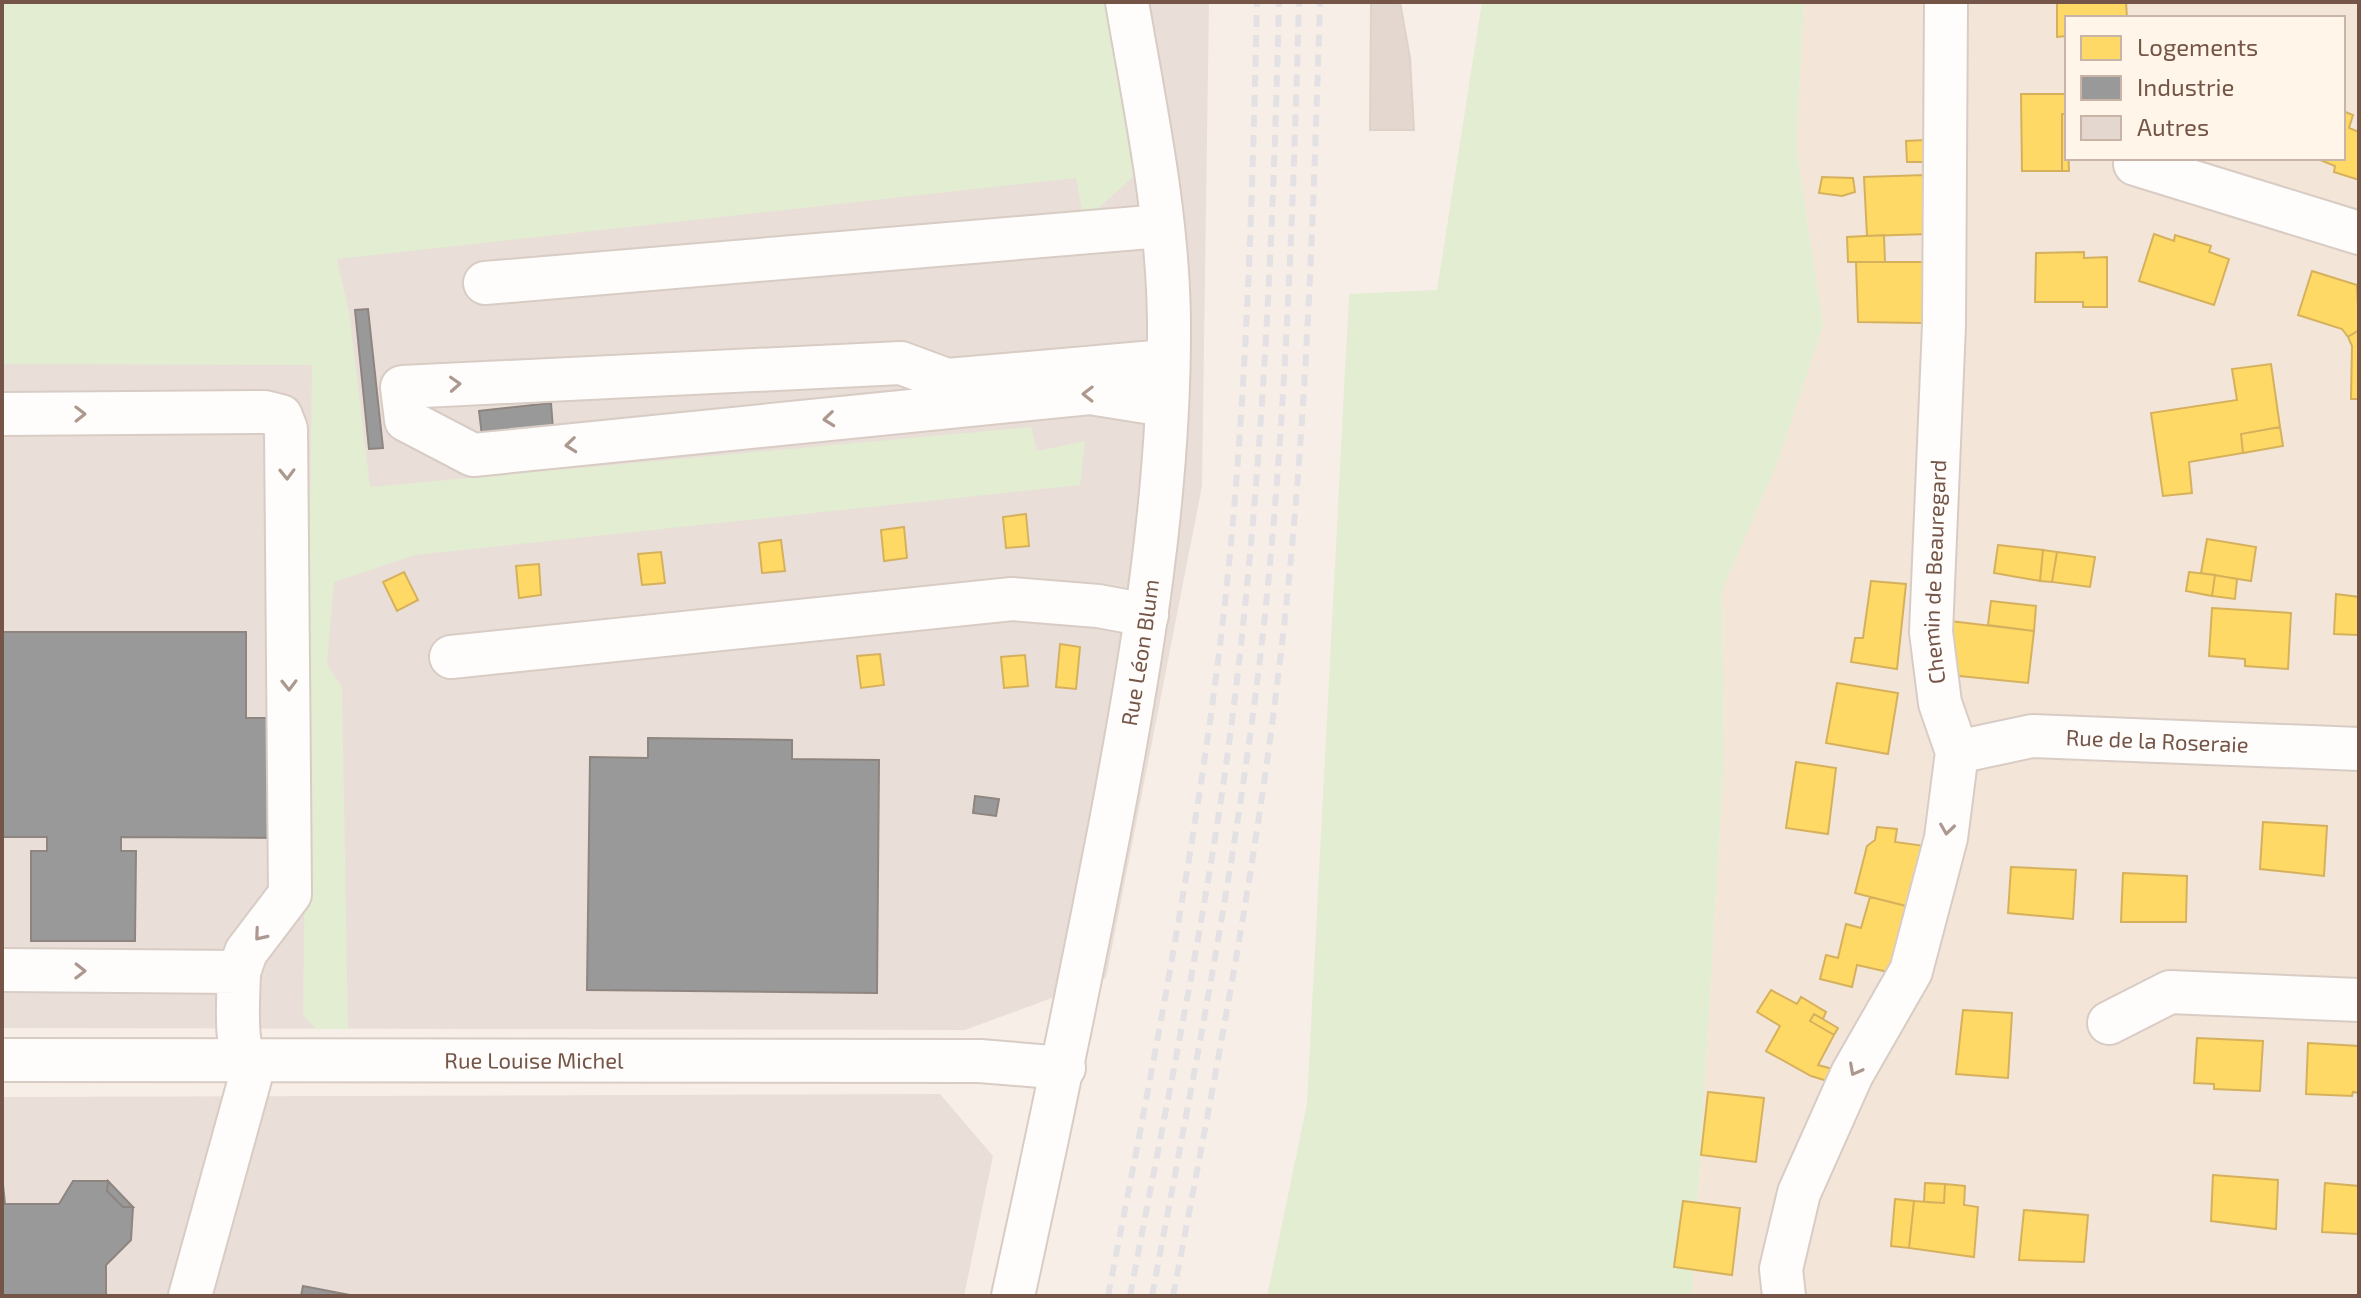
<svg xmlns="http://www.w3.org/2000/svg" width="2361" height="1298" font-family="'Exo 2',sans-serif">
  <style>
    .residential { fill: #f3e5d7; fill-rule: evenodd }
    .industrial { fill: #e9dfd8 }
    .green { fill: #e3edd1 }
    .homes { fill: #ffd966; stroke: #d6b15d; stroke-width: 2 }
    .industry { fill: #999; stroke: #8e8580; stroke-width: 2 }
    .building { fill: #e3d7cf; stroke: #e0d2c9; stroke-width: 2 }
    .lines { fill: none; stroke-linecap: round; stroke-linejoin: round }
    .minor-casing { stroke: #d8ccc5; stroke-width: 46 }
    .minor { stroke: #fefdfb; stroke-width: 42 }
    .rail { stroke: #e3e1e4; stroke-width: 6; stroke-dasharray: 12 8; stroke-linecap: butt }
    .oneway { stroke: #ac988f }
    .labels { text-anchor: middle; stroke-width: 8; stroke-linejoin: round; paint-order: stroke }
    .street-label { font-size: 22px; fill: #755547; stroke: #fff5e8 }
  </style>
  <rect width="100%" height="100%" fill="#f7efe7"/>
  <path class="residential" d="M 1804,2 L 2359,2 L 2359,1296 L 1692,1296 L 1724,758 L 1722,589 L 1778,461 L 1823,326 L 1796,146 ZM 2067,18 L 2343,18 L 2343,158 L 2067,158 Z"/>
  <path class="industrial" d="M 2,2 L 1209,2 L 1202,486 L 1106,978 L 965,1030 L 2,1028 Z
    M 940,1094 L 993,1156 L 964,1296 L 2,1296 L 2,1097 Z"/>
  <path class="green" d="M 2,2 L 1105,2 L 1134,176 L 1084,221 L 1076,178 L 337,259 L 349,312 L 370,487 L 1031,427 L 1037,451 L 1085,441 L 1080,485 L 415,555 L 334,582 L 327,664 L 342,688 L 348,1029 L 316,1029 L 303,1015 L 312,365 L 2,364 Z
    M 1482,2 L 1804,2 L 1796,146 L 1823,326 L 1778,461 L 1722,590 L 1724,758 L 1692,1296 L 1267,1296 L 1307,1104 L 1349,294 L 1437,290 Z"/>
  <path class="homes" d="M 2057,2 L 2126,2 L 2127,18 L 2067,18 L 2067,36 L 2057,37 Z
    M 2021,94 L 2067,94 L 2067,114 L 2062,114 L 2062,171 L 2022,171 Z
    M 2343,111 L 2353,115 L 2349,128 L 2359,132 L 2359,180 L 2334,172 L 2335,166 L 2318,159 L 2343,158 Z
    M 2062,114 L 2067,114 L 2069,171 L 2062,171 Z
    M 1924,140 L 1924,162 L 1907,162 L 1906,141 Z
    M 1925,175 L 1928,234 L 1867,236 L 1864,177 Z
    M 1822,177 L 1853,178 L 1855,192 L 1842,196 L 1819,193 Z
    M 2154,234 L 2174,241 L 2175,235 L 2211,246 L 2209,252 L 2229,259 L 2214,305 L 2139,281 Z
    M 1884,235 L 1885,262 L 1848,262 L 1847,237 Z
    M 2084,252 L 2084,258 L 2107,257 L 2107,307 L 2083,307 L 2083,302 L 2035,302 L 2036,253 Z
    M 1856,262 L 1923,262 L 1924,323 L 1858,322 Z
    M 2312,271 L 2357,285 L 2359,330 L 2348,337 L 2342,329 L 2298,315 Z
    M 2359,330 L 2359,399 L 2351,399 L 2352,346 L 2348,337 Z
    M 2271,364 L 2280,427 L 2241,434 L 2243,453 L 2189,462 L 2192,493 L 2163,496 L 2151,413 L 2237,400 L 2232,369 Z
    M 2280,427 L 2283,446 L 2243,453 L 2241,434 Z
    M 1026,514 L 1029,546 L 1006,548 L 1003,517 Z
    M 904,527 L 907,558 L 884,561 L 881,530 Z
    M 2207,539 L 2256,547 L 2251,581 L 2201,573 Z
    M 781,540 L 785,571 L 762,573 L 759,543 Z
    M 1998,545 L 2043,550 L 2040,581 L 1994,573 Z
    M 2043,550 L 2057,552 L 2052,582 L 2040,581 Z
    M 661,552 L 665,583 L 642,585 L 638,554 Z
    M 2057,552 L 2095,557 L 2090,587 L 2052,582 Z
    M 539,564 L 541,595 L 519,598 L 516,566 Z
    M 404,572 L 418,600 L 397,611 L 383,582 Z
    M 2189,572 L 2215,575 L 2212,596 L 2186,591 Z
    M 2215,575 L 2237,579 L 2235,599 L 2212,596 Z
    M 1871,581 L 1906,584 L 1897,669 L 1851,662 L 1855,638 L 1863,638 Z
    M 2336,594 L 2359,597 L 2359,635 L 2334,634 Z
    M 1991,601 L 2036,606 L 2034,631 L 1988,625 Z
    M 2212,608 L 2291,613 L 2288,669 L 2245,666 L 2245,659 L 2209,656 Z
    M 1950,621 L 2034,631 L 2028,683 L 1950,675 Z
    M 1060,644 L 1080,647 L 1076,689 L 1056,687 Z
    M 880,654 L 884,685 L 861,688 L 857,656 Z
    M 1025,655 L 1028,686 L 1004,688 L 1001,657 Z
    M 1837,683 L 1898,693 L 1888,754 L 1826,743 Z
    M 1796,762 L 1836,768 L 1828,834 L 1786,828 Z
    M 2263,822 L 2327,826 L 2324,876 L 2260,869 Z
    M 1877,827 L 1897,829 L 1895,842 L 1932,847 L 1918,909 L 1855,893 L 1867,846 L 1875,840 Z
    M 2011,867 L 2076,870 L 2073,919 L 2008,913 Z
    M 2123,873 L 2187,876 L 2186,922 L 2121,922 Z
    M 1870,897 L 1918,909 L 1897,974 L 1857,965 L 1852,987 L 1820,979 L 1826,955 L 1838,958 L 1846,924 L 1861,928 Z
    M 1771,990 L 1797,1004 L 1801,997 L 1826,1012 L 1823,1019 L 1814,1014 L 1810,1021 L 1834,1035 L 1818,1065 L 1840,1071 L 1834,1083 L 1811,1076 L 1766,1051 L 1780,1026 L 1757,1012 Z
    M 1963,1010 L 2012,1013 L 2008,1078 L 1956,1074 Z
    M 1814,1014 L 1838,1028 L 1834,1035 L 1810,1021 Z
    M 2197,1038 L 2263,1041 L 2260,1091 L 2214,1089 L 2214,1084 L 2194,1083 Z
    M 2308,1043 L 2359,1046 L 2359,1093 L 2353,1092 L 2352,1096 L 2306,1094 Z
    M 1708,1092 L 1764,1098 L 1756,1162 L 1701,1155 Z
    M 2213,1175 L 2278,1180 L 2276,1229 L 2211,1221 Z
    M 1925,1183 L 1945,1184 L 1944,1203 L 1924,1202 Z
    M 2325,1183 L 2359,1186 L 2359,1234 L 2322,1232 Z
    M 1945,1184 L 1965,1186 L 1964,1205 L 1978,1207 L 1974,1257 L 1909,1248 L 1914,1201 L 1944,1203 Z
    M 1895,1199 L 1914,1201 L 1909,1248 L 1891,1246 Z
    M 1683,1201 L 1740,1208 L 1732,1275 L 1674,1267 Z
    M 2024,1210 L 2088,1215 L 2084,1262 L 2019,1260 Z"/>
  <path class="industry" d="M 368,309 L 383,448 L 369,449 L 355,310 Z
    M 551,403 L 553,429 L 482,436 L 479,411 Z
    M 2,632 L 246,632 L 246,718 L 283,718 L 282,838 L 121,837 L 121,851 L 136,851 L 135,941 L 31,941 L 31,851 L 47,851 L 47,837 L 2,837 Z
    M 648,738 L 792,740 L 792,759 L 879,760 L 877,993 L 587,990 L 590,757 L 648,758 Z
    M 975,796 L 999,799 L 996,816 L 973,813 Z
    M 2,1175 L 5,1204 L 59,1204 L 73,1181 L 108,1181 L 107,1191 L 123,1207 L 133,1207 L 131,1240 L 106,1265 L 106,1296 L 2,1296 Z
    M 108,1181 L 133,1207 L 123,1207 L 107,1191 Z
    M 303,1286 L 355,1296 L 301,1296 Z"/>
  <path class="building" d="M 1371,2 L 1400,2 L 1410,58 L 1414,130 L 1370,130 Z"/>
  <g class="lines">
    <g class="minor-casing">
      <g id="minor">
        <path d="M 2135,164 L 2359,233"/>
        <path d="M 485,283 L 1161,226"/>
        <path d="M 1165,405 L 1090,393 L 473,455 L 406,420 L 402,387 L 901,363 L 947,380 L 1166,361"/>
        <path d="M 2,414 L 265,412 L 281,416 L 286,429 L 290,894 L 246,952 L 239,972"/>
        <path d="M 451,657 L 1012,599 L 1098,606 L 1147,615"/>
        <path id="s1" d="M 1957,752 L 2032,736 L 2359,749"/>
        <path d="M 2,970 L 239,972 C 238,1010 234,1044 250,1079 L 190,1296"/>
        <path d="M 2109,1023 L 2170,992 L 2359,1000"/>
        <path id="s2" d="M 2,1060 L 980,1061 L 1064,1068"/>
        <path id="s3" d="M 1013,1296 C 1047,1142 1079,987 1109,832 C 1141,664 1170,493 1169,322 C 1168,214 1145,108 1127,2"/>
        <path id="s4" d="M 1784,1296 L 1781,1269 L 1799,1193 L 1852,1074 L 1911,971 L 1946,838 L 1957,752 L 1940,703 L 1931,632 L 1944,325 L 1946,2"/>
      </g>
    </g>
    <use href="#minor" class="minor"/>
    <path class="rail" d="M 1108,1296 C 1151,1077 1194,858 1221,637 C 1246,427 1252,213 1257,2
      M 1130,1296 C 1166,1105 1207,914 1232,721 C 1262,483 1273,242 1279,2
      M 1152,1296 C 1194,1073 1239,849 1264,624 C 1286,417 1293,209 1299,2
      M 1173,1296 C 1213,1088 1254,880 1279,669 C 1306,448 1313,225 1320,2"/>
  </g>
  <defs><path id="oneway-chevron" d="M-2-3.5L2.5 0L-2 3.5" fill="none" stroke-width="1.6" stroke-linecap="round" stroke-linejoin="round" transform="scale(2)"/></defs>
  <g class="oneway">
    <use href="#oneway-chevron" transform="translate(455 384) rotate(-3)"/>
    <use href="#oneway-chevron" transform="translate(1088 394) rotate(-179)"/>
    <use href="#oneway-chevron" transform="translate(80 414) rotate(-1)"/>
    <use href="#oneway-chevron" transform="translate(829 419) rotate(174)"/>
    <use href="#oneway-chevron" transform="translate(571 445) rotate(174)"/>
    <use href="#oneway-chevron" transform="translate(287 474) rotate(89)"/>
    <use href="#oneway-chevron" transform="translate(289 685) rotate(89)"/>
    <use href="#oneway-chevron" transform="translate(1947 829) rotate(98)"/>
    <use href="#oneway-chevron" transform="translate(260 935) rotate(130)"/>
    <use href="#oneway-chevron" transform="translate(80 971) rotate(1)"/>
    <use href="#oneway-chevron" transform="translate(1855 1070) rotate(118)"/>
  </g>
  <g class="labels">
    <g class="street-label">
      <text dy="8" stroke="none"><textPath href="#s4" startOffset="762">Chemin de Beauregard</textPath></text>
      <text dy="8" stroke="none"><textPath href="#s3" startOffset="656">Rue Léon Blum</textPath></text>
      <text dy="8" stroke="none"><textPath href="#s1" startOffset="202">Rue de la Roseraie</textPath></text>
      <text dy="8" stroke="none"><textPath href="#s2" startOffset="532">Rue Louise Michel</textPath></text>
    </g>
  </g>
  <rect width="2361" height="1298" fill="none" stroke="#755547" stroke-width="8"/>
  <rect x="2065" y="16" width="280" height="144" fill="#fff5e8" stroke="#c8b5a8" stroke-width="2"/>
  <rect x="2081" y="36" width="40" height="24" fill="#ffd966" stroke="#c8b5a8" stroke-width="2"/>
  <text x="2137" y="56" font-size="24" fill="#755547">Logements</text>
  <rect x="2081" y="76" width="40" height="24" fill="#999999" stroke="#c8b5a8" stroke-width="2"/>
  <text x="2137" y="96" font-size="24" fill="#755547">Industrie</text>
  <rect x="2081" y="116" width="40" height="24" fill="#e3d7cf" stroke="#c8b5a8" stroke-width="2"/>
  <text x="2137" y="136" font-size="24" fill="#755547">Autres</text>
</svg>
